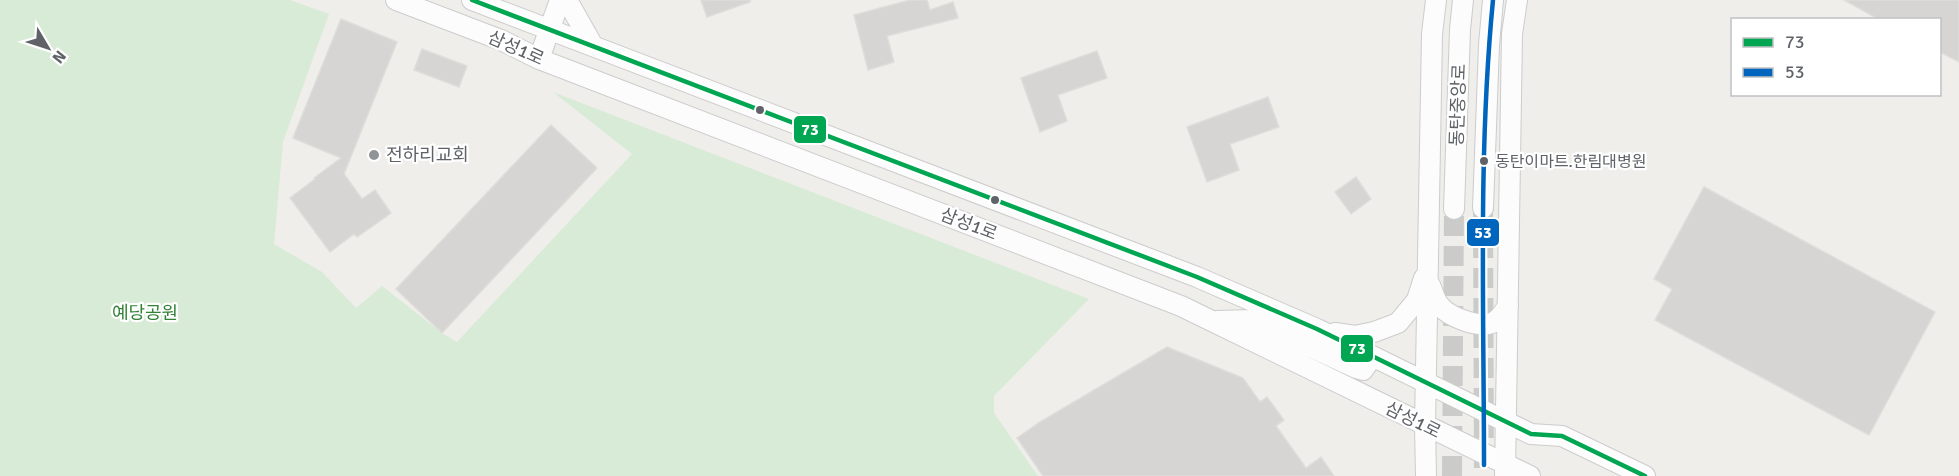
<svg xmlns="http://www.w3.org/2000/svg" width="1959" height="476" font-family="Signika,'Noto Sans KR',sans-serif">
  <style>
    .green { fill: #d8ebd6 }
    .building { fill: #d6d5d3; stroke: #deddd9; stroke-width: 1.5 }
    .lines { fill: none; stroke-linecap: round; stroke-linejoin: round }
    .tertiary-tunnel { stroke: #cbcbca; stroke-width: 20; stroke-dasharray: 20 10; stroke-linecap: butt }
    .tertiary-casing { stroke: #cbcccc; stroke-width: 22 }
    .tertiary { stroke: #fdfcfc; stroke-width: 20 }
    .bus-1-casing { stroke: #fff; stroke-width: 9 }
    .bus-2-casing { stroke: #fff; stroke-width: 9 }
    .bus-1 { stroke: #00a651; stroke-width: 4.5 }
    .bus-2 { stroke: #0065bd; stroke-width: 4.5 }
    .bus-dot { fill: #5f6368; stroke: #fff; stroke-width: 2 }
    .poi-dot { fill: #919496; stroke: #fff; stroke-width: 2 }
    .labels { text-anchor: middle; stroke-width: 4.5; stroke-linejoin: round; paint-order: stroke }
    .bus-label { font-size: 16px; fill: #5f6368; stroke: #fff; text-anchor: start }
    .street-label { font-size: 18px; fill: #5f6368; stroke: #fff }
    .poi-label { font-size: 18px; fill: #5f6368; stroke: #fff; text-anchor: start }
    .park-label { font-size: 18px; fill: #348238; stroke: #fff }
    .line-badge { stroke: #fff; stroke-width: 2 }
    .badge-label { font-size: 16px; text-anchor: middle; font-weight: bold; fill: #fff }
  </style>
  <rect width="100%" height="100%" fill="#efeeea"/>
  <path class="green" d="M 0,0 L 290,0 L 329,14 L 283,142 L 274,244 L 322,272 L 356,308 L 382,286 L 442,333 L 457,342 L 632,154 L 553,92 L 1089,299 L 994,396 L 994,413 L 1038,476 L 0,476 Z"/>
  <path class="building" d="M 701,0 L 750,0 L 750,2 L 707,17 Z
    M 910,0 L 927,0 L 930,10 L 953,2 L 958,18 L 887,36 L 894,62 L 868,70 L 854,15 Z
    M 1844,0 L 1959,0 L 1959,62 L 1940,52 L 1940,20 L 1880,20 Z
    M 341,19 L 397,42 L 344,174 L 362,199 L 375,190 L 391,213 L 357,237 L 354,234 L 330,252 L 290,198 L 315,179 L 314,178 L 341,158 L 293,138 Z
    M 422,49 L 467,66 L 459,87 L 414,70 Z
    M 1097,51 L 1107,78 L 1058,95 L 1067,121 L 1040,132 L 1021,78 Z
    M 1268,97 L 1279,127 L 1230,144 L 1239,170 L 1207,182 L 1187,127 Z
    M 551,125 L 597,168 L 442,333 L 396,289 Z
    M 1356,177 L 1371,199 L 1351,214 L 1335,192 Z
    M 1704,187 L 1935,312 L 1869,435 L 1655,320 L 1672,289 L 1654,279 Z
    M 1167,347 L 1243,378 L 1260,402 L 1267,397 L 1284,420 L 1276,426 L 1306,468 L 1321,457 L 1334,476 L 1043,476 L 1017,438 L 1040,422 Z"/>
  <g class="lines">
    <path class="tertiary-tunnel" d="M 1483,208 L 1484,476
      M 1452,476 L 1454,209"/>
    <g class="tertiary-casing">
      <path id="tertiary" d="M 396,0 L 501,40 L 539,59 L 1181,306 L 1530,476
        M 472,0 L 1197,277 L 1317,329 L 1531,434 L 1562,436 L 1645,476
        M 567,0 L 593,46
        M 539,59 L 560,0
        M 1483,208 L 1489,45 L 1493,0
        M 1454,209 L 1460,29 L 1463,0
        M 1430,285 C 1433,292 1435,301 1440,306 C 1449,317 1478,328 1492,323 C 1499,320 1504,312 1508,306
        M 1217,321 L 1253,320 L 1356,368 L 1363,370 L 1368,363 L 1364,352
        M 1335,333 L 1355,336 L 1374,332 L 1398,323 L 1417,300 L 1424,278
        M 1505,474 L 1512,34 L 1517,0
        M 1426,476 L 1425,426 L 1432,34 L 1436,0"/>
    </g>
    <use href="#tertiary" class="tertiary"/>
    <g class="bus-1-casing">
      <path id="bus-1" d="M 472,0 L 1197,277 L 1317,329 L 1531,434 L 1562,436 L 1645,476"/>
    </g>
    <g class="bus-2-casing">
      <path id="bus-2" d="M 1484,465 C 1484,310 1478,154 1493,0"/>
    </g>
    <use href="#bus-1" class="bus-1"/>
    <use href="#bus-2" class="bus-2"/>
  </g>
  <g class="bus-dot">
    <circle cx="760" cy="110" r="5"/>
    <circle cx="1484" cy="161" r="5"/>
    <circle cx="995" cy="200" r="5"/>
  </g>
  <circle class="poi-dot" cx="374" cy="155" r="6"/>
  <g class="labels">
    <g class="bus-label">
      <text x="1495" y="167">동탄이마트.한림대병원</text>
    </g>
    <g class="street-label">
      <text transform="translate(516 48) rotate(24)" y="6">삼성1로</text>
      <text transform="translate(1458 105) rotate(-88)" y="6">동탄중앙로</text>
      <text transform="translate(969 224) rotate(21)" y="6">삼성1로</text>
      <text transform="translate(1413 420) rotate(26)" y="6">삼성1로</text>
    </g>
    <g class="poi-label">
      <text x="386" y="161">전하리교회</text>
    </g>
    <g class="park-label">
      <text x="145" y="319">예당공원</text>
    </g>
  </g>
  <g class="line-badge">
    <rect x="793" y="115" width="34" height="29" rx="6" fill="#00a651"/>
    <rect x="1466" y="218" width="34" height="29" rx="6" fill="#0065bd"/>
    <rect x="1340" y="334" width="34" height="29" rx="6" fill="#00a651"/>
  </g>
  <g class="badge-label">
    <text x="810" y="135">73</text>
    <text x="1483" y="238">53</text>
    <text x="1357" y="354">73</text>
  </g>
  <rect x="1731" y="18" width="210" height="78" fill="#ffffff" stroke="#bfc1c3" stroke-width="1.5"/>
  <rect x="1743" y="38" width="30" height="9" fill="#00a651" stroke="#bfc1c3" stroke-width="1.5"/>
  <text x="1785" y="48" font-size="18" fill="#5f6368">73</text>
  <rect x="1743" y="68" width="30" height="9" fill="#0065bd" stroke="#bfc1c3" stroke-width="1.5"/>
  <text x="1785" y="78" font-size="18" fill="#5f6368">53</text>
  <g transform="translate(48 48) rotate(129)" stroke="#ffffff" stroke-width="4.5" paint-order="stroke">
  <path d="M0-4.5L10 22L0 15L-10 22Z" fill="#5f6368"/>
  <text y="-9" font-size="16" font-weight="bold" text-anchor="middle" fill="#5f6368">N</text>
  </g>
</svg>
